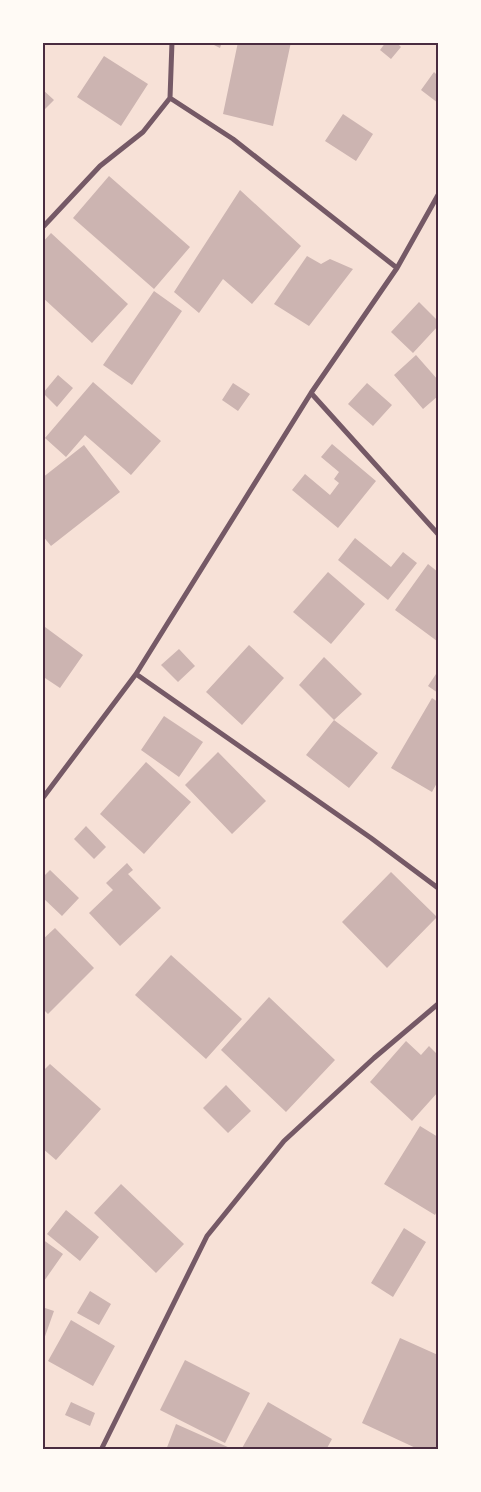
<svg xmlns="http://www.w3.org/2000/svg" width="481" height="1492" font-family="Figtree,sans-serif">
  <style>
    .building { fill: #ccb4b1 }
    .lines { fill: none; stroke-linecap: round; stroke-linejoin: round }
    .minor { stroke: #755966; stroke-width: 5 }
    .neatline { fill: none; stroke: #4a2c40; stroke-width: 2 }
  </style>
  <rect width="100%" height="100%" fill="#f7e1d7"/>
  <path class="building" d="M 208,42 L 222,42 L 220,48 Z
    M 238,42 L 291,42 L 273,126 L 223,114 Z
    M 386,42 L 396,42 L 401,47 L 391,59 L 380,50 Z
    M 104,56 L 148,84 L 121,126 L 77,97 Z
    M 434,72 L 438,76 L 438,103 L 421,90 Z
    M 42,89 L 54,100 L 42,112 Z
    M 343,114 L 373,134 L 356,161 L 325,141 Z
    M 109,176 L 190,247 L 154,289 L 73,218 Z
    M 240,190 L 301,246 L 252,304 L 223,279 L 199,313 L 174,292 Z
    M 51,233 L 128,304 L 92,343 L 42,297 L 42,243 Z
    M 307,256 L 321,264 L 330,259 L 353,269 L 309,326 L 274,304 Z
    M 154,291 L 182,311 L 132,385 L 103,365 Z
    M 419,302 L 438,321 L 438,326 L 413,353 L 391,332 Z
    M 416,355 L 438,380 L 438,396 L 423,409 L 394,375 Z
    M 58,375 L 73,388 L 57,407 L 43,393 Z
    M 93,382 L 161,441 L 131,475 L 85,435 L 66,457 L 45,438 Z
    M 233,383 L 250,394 L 238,411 L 222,400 Z
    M 367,383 L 392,405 L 373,426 L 348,404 Z
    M 332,444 L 376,481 L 338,528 L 292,490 L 305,474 L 330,495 L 339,483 L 334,479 L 339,472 L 321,457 Z
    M 84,445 L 120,492 L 51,546 L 42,535 L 42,478 Z
    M 355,538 L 391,567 L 403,552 L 417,563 L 388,600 L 338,560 Z
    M 428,564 L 438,572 L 438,638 L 437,641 L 395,610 Z
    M 328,572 L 365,604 L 331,644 L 293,612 Z
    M 45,627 L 83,655 L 60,688 L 42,676 L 42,631 Z
    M 249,645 L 284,678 L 242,725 L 206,692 Z
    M 179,649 L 195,666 L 178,682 L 161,665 Z
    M 324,657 L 362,694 L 334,720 L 299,685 Z
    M 438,671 L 438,693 L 428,686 Z
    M 432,698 L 438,702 L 438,781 L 432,792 L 391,768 Z
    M 164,716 L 203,742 L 179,777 L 141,750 Z
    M 334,720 L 378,753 L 349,788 L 306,755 Z
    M 218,752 L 266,801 L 232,834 L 185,785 Z
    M 146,762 L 191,802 L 144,854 L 100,814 Z
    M 86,826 L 106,847 L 94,859 L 74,839 Z
    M 127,863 L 133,870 L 128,874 L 161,908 L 120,946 L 89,913 L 113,890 L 106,883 Z
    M 50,870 L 79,898 L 62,916 L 42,897 L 42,878 Z
    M 391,872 L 437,917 L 387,968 L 342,922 Z
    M 55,928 L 94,968 L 48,1014 L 42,1008 L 42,940 Z
    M 171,955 L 242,1019 L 206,1059 L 135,995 Z
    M 269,997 L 335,1060 L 286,1112 L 221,1050 Z
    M 406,1041 L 421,1055 L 429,1046 L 438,1055 L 438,1092 L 412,1121 L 370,1082 Z
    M 50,1064 L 101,1109 L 56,1160 L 42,1148 L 42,1072 Z
    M 226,1085 L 251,1111 L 228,1133 L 203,1108 Z
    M 420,1126 L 438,1137 L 438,1209 L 435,1215 L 384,1184 Z
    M 121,1184 L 184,1244 L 156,1273 L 94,1213 Z
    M 66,1210 L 99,1237 L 80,1261 L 47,1234 Z
    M 404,1228 L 426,1242 L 393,1297 L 371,1283 Z
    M 42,1239 L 63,1254 L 42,1284 Z
    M 90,1291 L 111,1304 L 99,1325 L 77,1313 Z
    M 42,1307 L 54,1311 L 43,1342 L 42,1342 Z
    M 71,1320 L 115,1346 L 93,1386 L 48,1361 Z
    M 400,1338 L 438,1355 L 438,1444 L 436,1450 L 420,1450 L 362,1423 Z
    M 185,1360 L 250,1393 L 225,1443 L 160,1410 Z
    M 71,1402 L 95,1413 L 90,1426 L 65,1415 Z
    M 268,1402 L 332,1439 L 326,1450 L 241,1450 Z
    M 176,1424 L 230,1448 L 230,1450 L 166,1450 Z"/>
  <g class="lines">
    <path class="minor" d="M 170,98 L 233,139 L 397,268
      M 42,228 L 100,166 L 143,132 L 170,98 L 172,42
      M 311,393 L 438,534
      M 136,674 L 371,838 L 438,888
      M 42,799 L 136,674 L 311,393 L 397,268 L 438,195
      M 101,1450 L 207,1236 L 284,1141 L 374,1058 L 438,1004"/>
  </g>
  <rect width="481" height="1492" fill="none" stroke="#fffaf5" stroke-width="88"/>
  <rect x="44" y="44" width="393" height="1404" class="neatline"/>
</svg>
